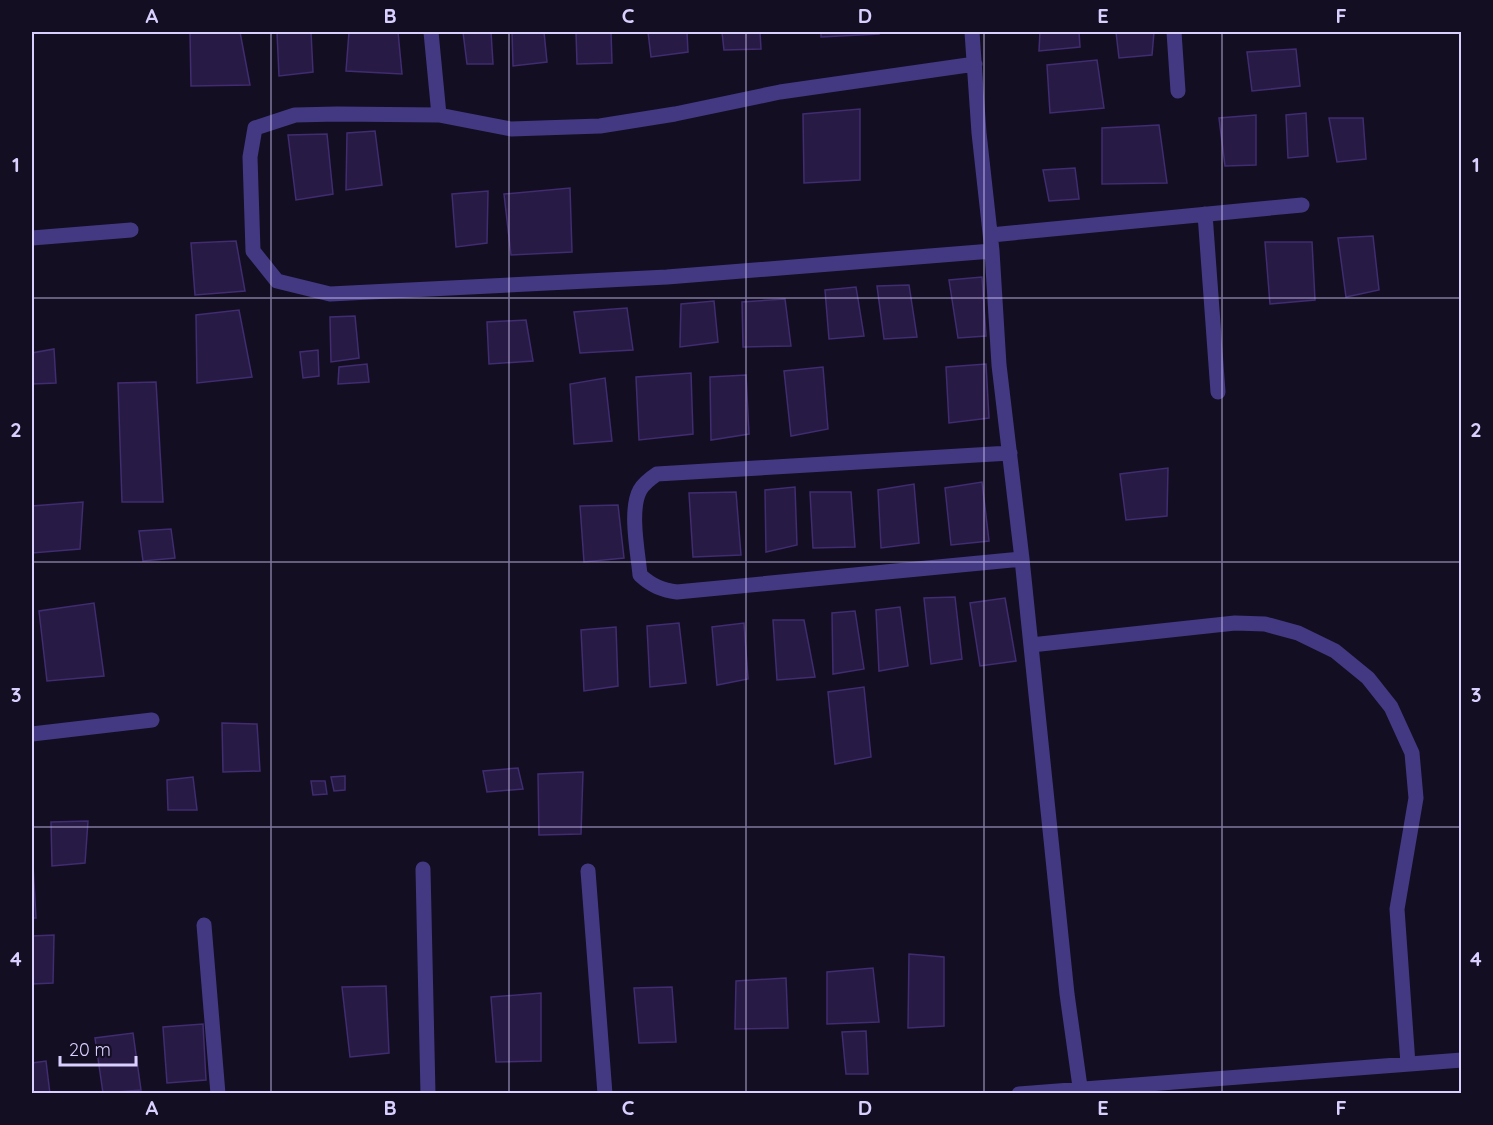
<svg xmlns="http://www.w3.org/2000/svg" width="1493" height="1125" font-family="Quicksand,sans-serif">
  <style>
    .building { fill: #271a44; stroke: #402c70; stroke-width: 1.5 }
    .lines { fill: none; stroke-linecap: round; stroke-linejoin: round }
    .minor { stroke: #433982; stroke-width: 15 }
    .grid { fill: none; stroke: #dad0ff; stroke-width: 1.5; stroke-opacity: 0.55 }
    .neatline { fill: none; stroke: #dad0ff; stroke-width: 2 }
    .grid-label { font-size: 20px; text-anchor: middle; font-weight: bold; fill: #dad0ff }
  </style>
  <rect width="100%" height="100%" fill="#140e23"/>
  <path class="building" d="M 190,32 L 240,32 L 250,85 L 191,86 Z
    M 277,32 L 311,32 L 313,72 L 279,76 Z
    M 349,32 L 398,32 L 402,74 L 346,71 Z
    M 463,32 L 491,32 L 493,64 L 467,64 Z
    M 512,32 L 544,32 L 547,62 L 513,66 Z
    M 576,32 L 611,32 L 612,63 L 577,64 Z
    M 648,32 L 687,32 L 688,52 L 651,57 Z
    M 722,32 L 760,32 L 761,49 L 724,50 Z
    M 821,32 L 879,32 L 879,34 L 821,37 Z
    M 1040,32 L 1079,32 L 1080,47 L 1039,51 Z
    M 1116,32 L 1154,32 L 1152,55 L 1119,58 Z
    M 1296,49 L 1300,86 L 1252,91 L 1247,52 Z
    M 1097,60 L 1104,108 L 1050,113 L 1047,65 Z
    M 860,109 L 860,180 L 804,183 L 803,114 Z
    M 1306,113 L 1308,156 L 1288,158 L 1286,115 Z
    M 1256,115 L 1256,165 L 1225,166 L 1219,118 Z
    M 1329,118 L 1363,118 L 1366,159 L 1337,162 Z
    M 1159,125 L 1167,183 L 1102,184 L 1102,128 Z
    M 375,131 L 382,185 L 346,190 L 347,133 Z
    M 327,134 L 333,194 L 296,200 L 288,135 Z
    M 1075,168 L 1079,199 L 1049,201 L 1043,170 Z
    M 570,188 L 572,252 L 511,255 L 504,194 Z
    M 488,191 L 487,243 L 456,247 L 452,194 Z
    M 1373,236 L 1379,290 L 1346,297 L 1338,238 Z
    M 236,241 L 245,291 L 195,295 L 191,243 Z
    M 1265,242 L 1312,242 L 1315,300 L 1270,304 Z
    M 982,277 L 986,336 L 958,338 L 949,280 Z
    M 909,285 L 917,337 L 884,339 L 877,286 Z
    M 856,287 L 864,336 L 829,339 L 825,290 Z
    M 785,299 L 791,346 L 743,347 L 742,302 Z
    M 714,301 L 718,342 L 680,347 L 681,304 Z
    M 627,308 L 633,350 L 580,353 L 574,312 Z
    M 239,310 L 252,377 L 197,383 L 196,315 Z
    M 355,316 L 359,358 L 331,362 L 330,317 Z
    M 526,320 L 533,361 L 489,364 L 487,322 Z
    M 54,349 L 56,383 L 32,384 L 32,353 Z
    M 318,350 L 319,376 L 303,378 L 300,352 Z
    M 367,364 L 369,382 L 338,384 L 339,367 Z
    M 986,364 L 989,418 L 949,423 L 946,367 Z
    M 823,367 L 828,429 L 791,436 L 784,371 Z
    M 691,373 L 693,434 L 639,440 L 636,377 Z
    M 746,375 L 749,434 L 711,440 L 710,377 Z
    M 605,378 L 612,441 L 574,444 L 570,384 Z
    M 156,382 L 163,502 L 122,502 L 118,383 Z
    M 1168,468 L 1167,516 L 1126,520 L 1120,474 Z
    M 982,482 L 989,541 L 951,545 L 945,488 Z
    M 914,484 L 919,543 L 881,548 L 878,490 Z
    M 795,487 L 797,545 L 766,552 L 765,490 Z
    M 736,492 L 741,555 L 693,557 L 689,493 Z
    M 810,492 L 851,492 L 855,547 L 813,548 Z
    M 83,502 L 80,549 L 32,553 L 32,506 Z
    M 618,505 L 624,558 L 584,562 L 580,506 Z
    M 171,529 L 175,558 L 143,561 L 139,531 Z
    M 955,597 L 962,659 L 931,664 L 924,598 Z
    M 1005,598 L 1016,661 L 980,666 L 970,603 Z
    M 94,603 L 104,676 L 47,681 L 39,611 Z
    M 900,607 L 908,666 L 879,671 L 876,610 Z
    M 855,611 L 864,669 L 833,674 L 832,613 Z
    M 773,620 L 804,620 L 815,677 L 777,680 Z
    M 679,623 L 686,683 L 650,687 L 647,626 Z
    M 744,623 L 748,679 L 717,685 L 712,627 Z
    M 616,627 L 618,686 L 584,691 L 581,630 Z
    M 864,687 L 871,757 L 835,764 L 828,692 Z
    M 222,723 L 257,724 L 260,771 L 223,772 Z
    M 518,768 L 523,789 L 487,792 L 483,771 Z
    M 583,772 L 581,834 L 539,835 L 538,774 Z
    M 345,776 L 345,790 L 334,791 L 331,777 Z
    M 193,777 L 197,810 L 168,810 L 167,780 Z
    M 311,781 L 325,781 L 327,794 L 313,795 Z
    M 88,821 L 85,863 L 52,866 L 51,822 Z
    M 32,848 L 36,918 L 32,918 Z
    M 54,935 L 53,983 L 32,984 L 32,936 Z
    M 909,954 L 944,957 L 944,1026 L 908,1028 Z
    M 873,968 L 879,1022 L 827,1024 L 827,972 Z
    M 786,978 L 788,1028 L 735,1029 L 736,981 Z
    M 386,986 L 389,1053 L 350,1057 L 342,987 Z
    M 672,987 L 676,1042 L 639,1043 L 634,988 Z
    M 541,993 L 541,1061 L 496,1062 L 491,997 Z
    M 203,1024 L 206,1080 L 167,1083 L 163,1027 Z
    M 866,1031 L 868,1074 L 846,1074 L 842,1032 Z
    M 133,1033 L 141,1090 L 103,1093 L 95,1038 Z
    M 46,1061 L 50,1094 L 32,1094 L 32,1063 Z"/>
  <g class="lines">
    <path class="minor" d="M 431,32 L 439,115
      M 972,32 L 979,133 L 992,251 L 999,365 L 1022,559 L 1067,994 L 1081,1094
      M 1174,32 L 1178,91
      M 975,64 L 780,92 L 675,114 L 600,126 L 511,129 L 439,115 L 337,114 L 295,115 L 255,128 L 250,157 L 253,251 L 277,281 L 330,294 L 667,277 L 992,251
      M 1205,214 L 1218,392
      M 991,235 L 1302,205
      M 32,238 L 131,230
      M 1010,453 L 657,474 C 651,478 644,483 640,490 C 629,510 638,553 640,575 C 652,586 662,590 677,592 L 1022,559
      M 1031,645 L 1235,623 L 1265,624 L 1298,633 L 1335,651 L 1368,678 L 1391,707 L 1412,753 L 1416,798 L 1397,909 L 1408,1064
      M 32,734 L 152,720
      M 423,869 L 428,1094
      M 588,871 L 605,1094
      M 204,925 L 218,1094
      M 1019,1094 L 1462,1060"/>
  </g>
  <path class="grid" d="M 271,32 L 271,1094M 509,32 L 509,1094M 746,32 L 746,1094M 984,32 L 984,1094M 1222,32 L 1222,1094M 32,298 L 1462,298M 32,562 L 1462,562M 32,827 L 1462,827"/>
  <rect width="1493" height="1125" fill="none" stroke="#140e23" stroke-width="66"/>
  <path d="M60 1056v9h76v-9" fill="none" stroke="#dad0ff" stroke-width="3"/>
  <text x="69" y="1056" font-size="18" fill="#dad0ff" stroke="#140e23" stroke-width="4.5" paint-order="stroke">20 m</text>
  <rect x="33" y="33" width="1427" height="1059" class="neatline"/>
  <g class="grid-label">
    <text x="152" y="23">A</text>
    <text x="390" y="23">B</text>
    <text x="628" y="23">C</text>
    <text x="865" y="23">D</text>
    <text x="1103" y="23">E</text>
    <text x="1341" y="23">F</text>
    <text x="16" y="172">1</text>
    <text x="1476" y="172">1</text>
    <text x="16" y="437">2</text>
    <text x="1476" y="437">2</text>
    <text x="16" y="702">3</text>
    <text x="1476" y="702">3</text>
    <text x="16" y="966">4</text>
    <text x="1476" y="966">4</text>
    <text x="152" y="1115">A</text>
    <text x="390" y="1115">B</text>
    <text x="628" y="1115">C</text>
    <text x="865" y="1115">D</text>
    <text x="1103" y="1115">E</text>
    <text x="1341" y="1115">F</text>
  </g>
</svg>
